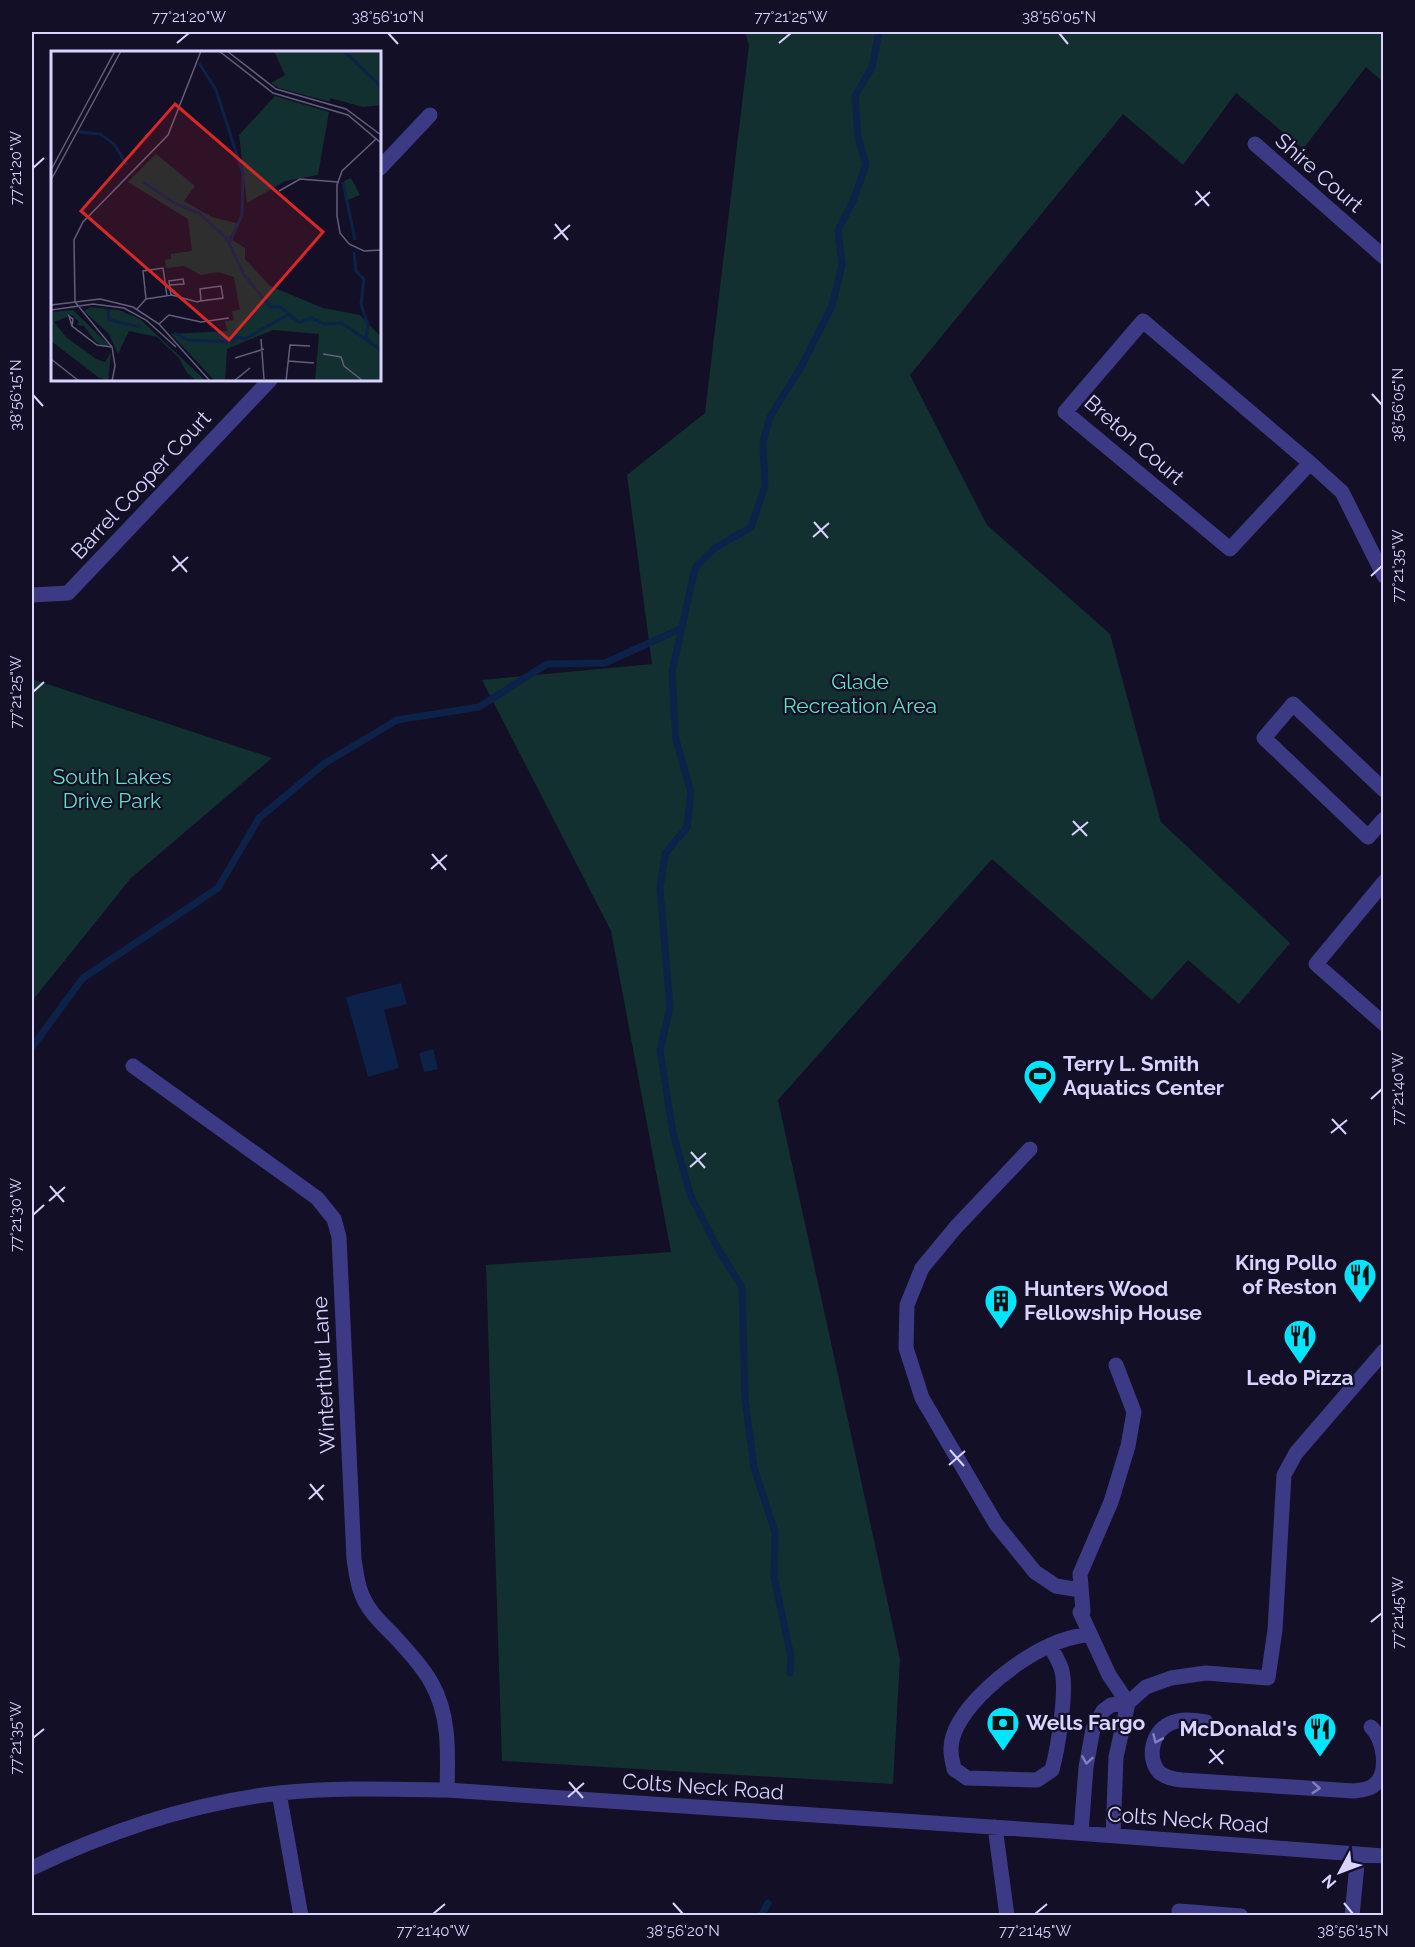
<svg xmlns="http://www.w3.org/2000/svg" width="1415" height="1947" font-family="Raleway,sans-serif">
  <style>
    .green { fill: #12302f }
    .water { fill: #0c2248 }
    .lines { fill: none; stroke-linecap: round; stroke-linejoin: round }
    .stream { stroke: #0c2248; stroke-width: 7 }
    .minor { stroke: #3d3a85; stroke-width: 15 }
    .oneway { stroke: #837fbc }
    .ticks { fill: none; stroke: #d9d4ff; stroke-width: 2 }
    .labels { text-anchor: middle; stroke-width: 4.5; stroke-linejoin: round; paint-order: stroke }
    .street-label { font-size: 21px; fill: #d9d4ff; stroke: #130f26 }
    .park-label { font-size: 21px; fill: #5fe0c0; stroke: #130f26 }
    .poi-label { font-size: 21px; font-weight: bold; fill: #d9d4ff; stroke: #130f26; text-anchor: start }
    .inset-river { fill: none; stroke: #0c2248; stroke-width: 3 }
    .inset-road { fill: none; stroke: #625e7d; stroke-width: 1.5 }
    .view { fill: #d62828; fill-opacity: 0.15; stroke: #d62828; stroke-width: 3 }
    .inset-edge { fill: none; stroke: #d9d4ff; stroke-width: 3 }
    .neatline { fill: none; stroke: #d9d4ff; stroke-width: 2 }
    .ticks-label { font-size: 15px; text-anchor: middle; fill: #d9d4ff }
  </style>
  <rect width="100%" height="100%" fill="#130f26"/>
  <path class="green" d="M 745,32 L 1383,32 L 1383,82 L 1366,67 L 1303,149 L 1236,93 L 1183,165 L 1123,114 L 910,375 L 987,525 L 1110,634 L 1161,822 L 1290,943 L 1239,1004 L 1188,960 L 1152,1000 L 992,859 L 778,1100 L 900,1659 L 893,1784 L 502,1761 L 486,1265 L 671,1252 L 611,931 L 482,680 L 652,664 L 627,475 L 705,413 L 749,45 Z
    M 32,679 L 272,758 L 131,878 L 32,1001 Z"/>
  <path class="water" d="M 401,983 L 407,1004 L 384,1010 L 399,1068 L 368,1077 L 346,997 Z
    M 433,1049 L 438,1069 L 424,1072 L 419,1053 Z"/>
  <g class="lines">
    <path class="stream" d="M 32,1047 L 83,978 L 218,888 L 259,818 L 325,763 L 397,720 L 479,707 L 547,664 L 605,663 L 682,628
      M 790,1673 L 791,1657 L 774,1577 L 775,1532 L 754,1468 L 745,1399 L 742,1287 L 717,1247 L 690,1194 L 673,1133 L 660,1050 L 670,1008 L 660,889 L 665,854 L 687,827 L 691,792 L 676,740 L 672,672 L 695,568 L 715,548 L 751,527 L 765,486 L 763,442 L 770,417 L 802,365 L 832,306 L 842,265 L 838,230 L 853,201 L 866,165 L 858,137 L 855,96 L 872,67 L 879,32
      M 761,1916 L 768,1903"/>
    <path class="minor" d="M 1255,144 L 1384,257
      M 380,168 L 430,115
      M 1310,463 L 1230,549 L 1065,412 L 1143,321 L 1310,463 L 1342,492 L 1384,576
      M 32,595 L 68,593 L 270,380
      M 1384,790 L 1293,704 L 1264,738 L 1368,837 L 1384,819
      M 1384,882 L 1316,964 L 1384,1024
      M 133,1066 L 317,1198 L 334,1219 L 339,1237 L 354,1559 C 356,1571 357,1584 362,1595 C 369,1613 384,1625 396,1638 C 408,1651 422,1666 431,1682 C 450,1715 448,1753 447,1790
      M 1030,1149 L 956,1227 L 922,1268 L 907,1305 L 906,1348 L 922,1398 L 996,1524 L 1035,1572 L 1056,1586 L 1080,1590
      M 1116,1365 L 1134,1412 L 1128,1446 L 1111,1502 L 1080,1574 L 1083,1611 L 1080,1612 L 1109,1675 L 1128,1703
      M 1050,1645 C 1053,1653 1060,1662 1062,1671 C 1067,1692 1058,1748 1052,1770 L 1037,1780 L 967,1778 L 954,1769 C 953,1763 951,1757 951,1751 C 949,1711 1017,1659 1051,1645 C 1063,1639 1077,1636 1090,1634
      M 1206,1722 C 1194,1720 1181,1718 1169,1724 C 1152,1732 1146,1759 1160,1773 C 1167,1778 1174,1779 1182,1780 L 1354,1791 C 1361,1790 1367,1790 1373,1786 C 1390,1774 1384,1739 1371,1727
      M 279,1793 L 301,1916
      M 995,1827 L 1007,1916
      M 1081,1833 L 1086,1767 L 1093,1729 L 1103,1711 L 1111,1705 L 1128,1703 L 1146,1687 L 1171,1678 L 1206,1673 L 1268,1678 L 1275,1630 L 1284,1475 L 1296,1453 L 1384,1351
      M 1113,1836 L 1116,1757 L 1128,1703
      M 32,1868 C 109,1831 193,1803 279,1793 C 335,1787 391,1789 447,1790 L 1050,1831 L 1384,1856
      M 1180,1916 L 1179,1911 L 1241,1916
      M 1352,1916 L 1358,1854"/>
  </g>
  <defs><path id="oneway-chevron" d="M-2-3.5L2.5 0L-2 3.5" fill="none" stroke-width="1.6" stroke-linecap="round" stroke-linejoin="round" transform="scale(1.5)"/></defs>
  <g class="oneway">
    <use href="#oneway-chevron" transform="translate(1157 1739) rotate(114)"/>
    <use href="#oneway-chevron" transform="translate(1087 1760) rotate(99)"/>
    <use href="#oneway-chevron" transform="translate(1316 1788) rotate(4)"/>
  </g>
  <path class="ticks" d="M 388,33 L 398,44M 1059,33 L 1068,44M 177,43 L 189,33M 779,43 L 791,33M 33,168 L 44,158M 1196,191 L 1209,206M 1195,205 L 1210,192M 555,224 L 568,240M 554,239 L 570,225M 1372,394 L 1382,405M 33,395 L 43,406M 814,522 L 828,538M 813,537 L 829,523M 173,556 L 187,572M 172,571 L 188,557M 1371,576 L 1382,566M 33,692 L 44,682M 1073,821 L 1087,836M 1072,835 L 1088,822M 432,854 L 446,870M 431,869 L 447,855M 1371,1099 L 1382,1089M 1332,1119 L 1346,1134M 1331,1133 L 1347,1120M 691,1152 L 705,1168M 690,1167 L 706,1153M 50,1186 L 64,1202M 49,1201 L 65,1187M 33,1215 L 44,1205M 950,1450 L 964,1466M 949,1465 L 965,1451M 310,1484 L 323,1500M 309,1499 L 324,1485M 1371,1622 L 1382,1613M 33,1738 L 44,1729M 1210,1749 L 1223,1764M 1209,1763 L 1224,1750M 569,1782 L 583,1798M 568,1797 L 584,1783M 673,1903 L 683,1914M 1344,1903 L 1353,1914M 433,1914 L 445,1904M 1035,1914 L 1047,1904"/>
  <defs>
    <g id="stadium-pin" transform="scale(1.725)"><path d="M0 17L-7.5 6A9.5 9.5 0 1 1 7.5 6Z" fill="#00e5ff" stroke="#130f26"/><path d="M0-5a6.5 5 0 1 0 0 10a6.5 5 0 1 0 0-10ZM-3.5-1.8h7v3.6h-7Z" fill="#111"/></g>
    <g id="restaurant-pin" transform="scale(1.725)"><path d="M0 17L-7.5 6A9.5 9.5 0 1 1 7.5 6Z" fill="#00e5ff" stroke="#130f26"/><path d="M-5-6h1v4h1v-4h1v4h1v-4h1v5L-1.5 .5V6h-2V.5L-5-1ZM5-6V6H3V1.5H1.5Q1.5-4 5-6Z" fill="#111"/></g>
    <g id="building-pin" transform="scale(1.725)"><path d="M0 17L-7.5 6A9.5 9.5 0 1 1 7.5 6Z" fill="#00e5ff" stroke="#130f26"/><path d="M-4-6H4V6H1V3H-1V6H-4ZM-2.5-4.3h1.7v1.8h-1.7ZM.8-4.3h1.7v1.8H.8ZM-2.5-1h1.7V.8h-1.7ZM.8-1h1.7V.8H.8Z" fill="#111"/></g>
    <g id="bank-pin" transform="scale(1.725)"><path d="M0 17L-7.5 6A9.5 9.5 0 1 1 7.5 6Z" fill="#00e5ff" stroke="#130f26"/><path d="M-6-4H6V4H-6ZM0-2.3a2.3 2.3 0 1 0 0 4.6a2.3 2.3 0 1 0 0-4.6Z" fill="#111"/></g>
  </defs>
  <g fill-rule="evenodd">
    <use href="#stadium-pin" x="1040" y="1076"/>
    <use href="#restaurant-pin" x="1360" y="1275"/>
    <use href="#building-pin" x="1001" y="1301"/>
    <use href="#restaurant-pin" x="1300" y="1336"/>
    <use href="#bank-pin" x="1003" y="1723"/>
    <use href="#restaurant-pin" x="1320" y="1729"/>
  </g>
  <g class="labels">
    <g class="street-label">
      <text transform="translate(1319 173) rotate(41)" y="7">Shire Court</text>
      <text transform="translate(1134 440) rotate(41)" y="7">Breton Court</text>
      <text transform="translate(141 485) rotate(-47)" y="7">Barrel Cooper Court</text>
      <text transform="translate(324 1375) rotate(-93)" y="7">Winterthur Lane</text>
      <text transform="translate(703 1787) rotate(4)" y="7">Colts Neck Road</text>
      <text transform="translate(1188 1820) rotate(4)" y="7">Colts Neck Road</text>
    </g>
    <g class="park-label">
      <text x="860" y="689">Glade<tspan x="860" dy="24">Recreation Area</tspan></text>
      <text x="112" y="784">South Lakes<tspan x="112" dy="24">Drive Park</tspan></text>
    </g>
    <g class="poi-label">
      <text x="1063" y="1071">Terry L. Smith<tspan x="1063" dy="24">Aquatics Center</tspan></text>
      <text x="1337" y="1270" text-anchor="end">King Pollo<tspan x="1337" dy="24">of Reston</tspan></text>
      <text x="1024" y="1296">Hunters Wood<tspan x="1024" dy="24">Fellowship House</tspan></text>
      <text x="1300" y="1385" text-anchor="middle">Ledo Pizza</text>
      <text x="1026" y="1730">Wells Fargo</text>
      <text x="1297" y="1736" text-anchor="end">McDonald's</text>
    </g>
  </g>
  <g transform="translate(51 51)">
    <rect width="330" height="330" fill="#130f26"/>
    <path d="M 223,0 L 330,2 L 330,54 L 312,56 L 279,47 L 279,51 L 228,37 L 220,32 L 234,24 ZM 224,45 L 278,61 L 267,124 L 234,130 L 196,152 L 188,84 ZM 105,103 L 144,135 L 133,150 L 161,166 L 188,173 L 178,187 L 194,197 L 194,208 L 219,235 L 272,257 L 309,264 L 330,286 L 330,330 L 264,330 L 268,283 L 222,279 L 176,298 L 174,330 L 164,330 L 120,283 L 176,280 L 174,270 L 183,269 L 181,260 L 189,259 L 183,226 L 167,221 L 150,224 L 133,215 L 115,217 L 114,209 L 120,208 L 120,203 L 141,200 L 137,168 L 77,131 ZM 300,127 L 309,144 L 294,150 L 293,130 ZM 39,256 L 68,259 L 89,268 L 155,330 L 146,330 L 136,322 L 128,307 L 106,286 L 78,280 L 67,303 L 58,283 L 33,260 ZM 22,259 L 58,294 L 54,296 L 45,291 L 33,275 L 26,274 L 28,271 L 21,264 L 3,271 L 15,286 L 45,308 L 54,311 L 60,301 L 57,330 L 47,326 L 0,290 L 0,261 Z" fill="#12302f"/>
    <path class="inset-river" d="M 293,0 L 330,36M 148,12 L 165,39 L 192,123 L 191,164 L 179,191M 28,81 L 49,83 L 63,93 L 76,114M 92,131 L 125,153 L 148,162 L 176,188 L 193,224 L 220,256 L 229,256 L 248,271 L 261,267 L 273,273 L 291,272 L 330,299M 292,131 L 304,189M 303,201 L 305,220 L 313,228 L 310,253 L 317,274 L 315,287 L 320,291M 57,258 L 58,269 L 90,276M 123,282 L 137,289 L 181,291 L 187,286 L 194,288 L 236,264"/>
    <path class="inset-road" d="M 168,0 L 222,42 L 297,64 L 330,92M 176,0 L 225,38 L 295,58 L 330,84M 325,88 L 291,120 L 286,134 L 286,165 L 289,182 L 298,193 L 313,200 L 330,199M 0,119 L 64,0M 0,129 L 70,0M 228,140 L 249,128 L 287,131M 118,234 L 133,233 L 132,228 L 118,230 L 120,244M 95,248 L 92,220 L 112,217 L 116,245M 0,254 L 49,248 L 82,256 L 108,273 L 159,330M 86,258 L 95,248 L 121,244 L 146,251 L 149,250 L 150,250 L 172,247 L 170,235 L 149,238 L 150,250M 0,259 L 42,253 L 73,257 L 95,269 L 125,296M 108,273 L 118,264 L 150,271 L 178,267M 21,275 L 22,268 L 18,265 L 21,275 L 46,294 L 61,296M 210,288 L 213,328M 272,303 L 290,306 L 293,315 L 312,330M 184,307 L 213,298M 0,308 L 28,330M 237,310 L 263,312M 61,330 L 64,315 L 61,296 L 24,251 L 23,189 L 32,171 L 117,84 L 150,0M 183,330 L 199,317M 235,330 L 239,294 L 259,295"/>
    <path class="view" d="M 124,53 L 272,181 L 178,289 L 30,160 Z"/>
    <rect width="330" height="330" class="inset-edge"/>
  </g>
  <rect width="1415" height="1947" fill="none" stroke="#130f26" stroke-width="66"/>
  <g transform="translate(1340 1872) rotate(229)" stroke="#130f26" stroke-width="4.5" paint-order="stroke">
  <path d="M0-4.5L10 22L0 15L-10 22Z" fill="#d9d4ff"/>
  <text y="-9" font-size="16" font-weight="bold" text-anchor="middle" fill="#d9d4ff">N</text>
  </g>
  <rect x="33" y="33" width="1349" height="1881" class="neatline"/>
  <g class="ticks-label">
    <text x="189" y="22">77°21'20"W</text>
    <text x="388" y="22">38°56'10"N</text>
    <text x="791" y="22">77°21'25"W</text>
    <text x="1059" y="22">38°56'05"N</text>
    <text transform="translate(16 168) rotate(-90)" y="5">77°21'20"W</text>
    <text transform="translate(16 395) rotate(-90)" y="5">38°56'15"N</text>
    <text transform="translate(1398 405) rotate(-90)" y="5">38°56'05"N</text>
    <text transform="translate(1398 566) rotate(-90)" y="5">77°21'35"W</text>
    <text transform="translate(16 692) rotate(-90)" y="5">77°21'25"W</text>
    <text transform="translate(1398 1089) rotate(-90)" y="5">77°21'40"W</text>
    <text transform="translate(16 1215) rotate(-90)" y="5">77°21'30"W</text>
    <text transform="translate(1398 1613) rotate(-90)" y="5">77°21'45"W</text>
    <text transform="translate(16 1738) rotate(-90)" y="5">77°21'35"W</text>
    <text x="433" y="1936">77°21'40"W</text>
    <text x="683" y="1936">38°56'20"N</text>
    <text x="1035" y="1936">77°21'45"W</text>
    <text x="1353" y="1936">38°56'15"N</text>
  </g>
</svg>
